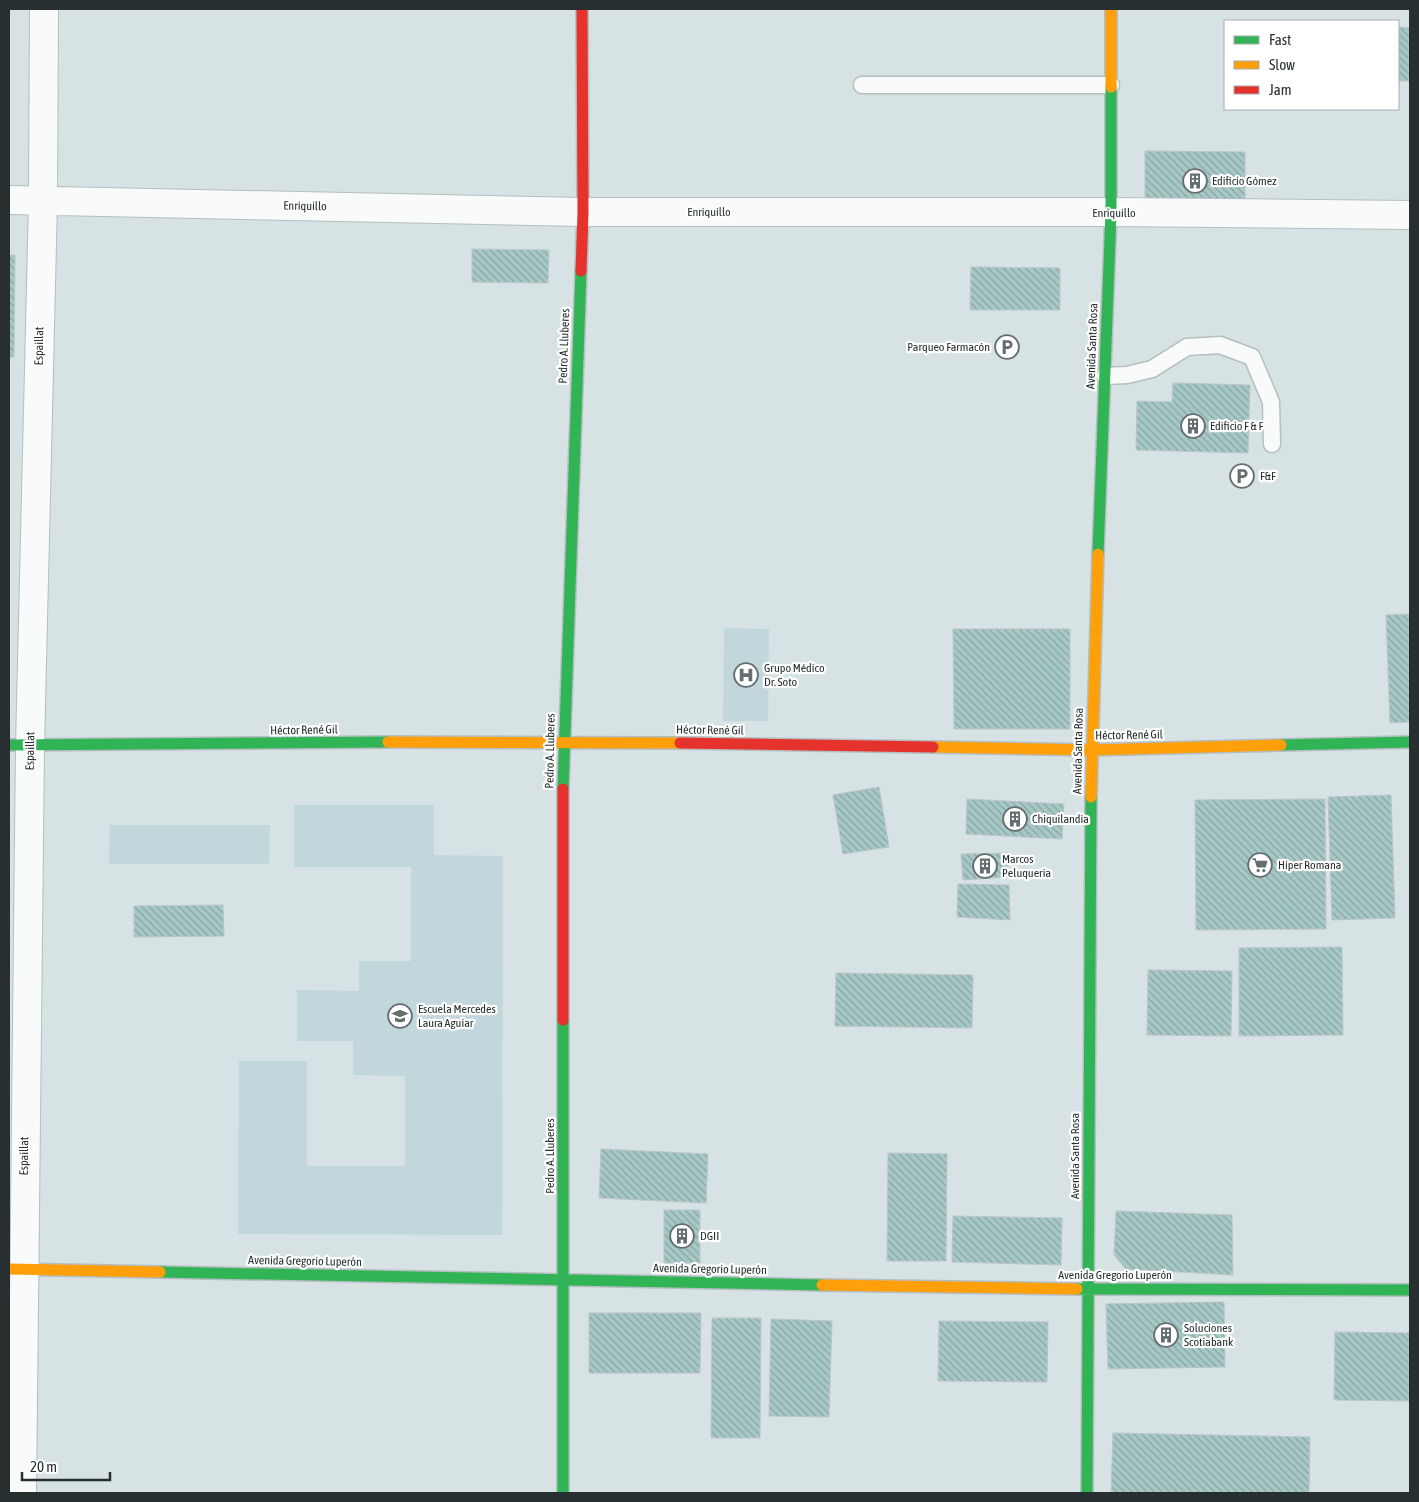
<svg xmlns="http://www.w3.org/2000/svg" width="1419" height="1502" font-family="'Asap Condensed',sans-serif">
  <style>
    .built { fill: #c2d7dc }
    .building { fill: url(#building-back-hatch); stroke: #bcc5c5 }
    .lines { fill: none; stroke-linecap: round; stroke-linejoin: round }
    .lane-casing { stroke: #b5bec0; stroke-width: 19 }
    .street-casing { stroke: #b5bec0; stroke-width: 30 }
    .fast-casing { stroke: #b5bec0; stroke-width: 14 }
    .slow-casing { stroke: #b5bec0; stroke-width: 14 }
    .jam-casing { stroke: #b5bec0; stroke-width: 14 }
    .lane { stroke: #f9fbfb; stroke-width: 16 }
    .street { stroke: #f9fbfb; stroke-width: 28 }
    .fast { stroke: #30b455; stroke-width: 11 }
    .slow { stroke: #ff9f0a; stroke-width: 11 }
    .jam { stroke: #e5322d; stroke-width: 11 }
    .labels { text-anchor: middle; stroke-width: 4.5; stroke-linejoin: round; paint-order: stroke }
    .poi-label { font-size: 12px; fill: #272f31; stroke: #fff; text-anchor: start }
    .street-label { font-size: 12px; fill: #272f31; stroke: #fff }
  </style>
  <defs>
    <pattern id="building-back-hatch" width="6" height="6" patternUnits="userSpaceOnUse" patternTransform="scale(1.25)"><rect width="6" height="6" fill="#a7c9c6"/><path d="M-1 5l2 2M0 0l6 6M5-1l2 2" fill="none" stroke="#88a4a1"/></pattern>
  </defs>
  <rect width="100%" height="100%" fill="#d6e2e4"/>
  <path class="built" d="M 724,628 L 769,629 L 768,721 L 723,721 Z
    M 294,805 L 434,805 L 434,855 L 503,856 L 502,1235 L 238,1234 L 239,1061 L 307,1061 L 307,1166 L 405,1166 L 405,1076 L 353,1075 L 353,1041 L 297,1041 L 297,990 L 359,991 L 359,961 L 411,961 L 411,867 L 294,867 Z
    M 110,825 L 270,825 L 269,864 L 109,864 Z"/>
  <path class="building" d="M 1398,27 L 1410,28 L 1410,81 L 1398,81 Z
    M 1145,151 L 1245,152 L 1245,211 L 1145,210 Z
    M 472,249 L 549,250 L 548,283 L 472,282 Z
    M 9,255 L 15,255 L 14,357 L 9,357 Z
    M 971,267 L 1060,268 L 1060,310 L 970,310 Z
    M 1173,383 L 1250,385 L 1248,453 L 1136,450 L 1137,401 L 1172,402 Z
    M 1410,614 L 1410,722 L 1390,723 L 1386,615 Z
    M 953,629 L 1070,629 L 1070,729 L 954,729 Z
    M 879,787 L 889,847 L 843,854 L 833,795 Z
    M 1391,795 L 1395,918 L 1332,920 L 1328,797 Z
    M 967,799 L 1064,804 L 1062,839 L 966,834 Z
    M 1325,799 L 1326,929 L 1196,930 L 1195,800 Z
    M 1009,853 L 1007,877 L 963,880 L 961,854 Z
    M 958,884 L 1009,885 L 1010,920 L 957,917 Z
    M 223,905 L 224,936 L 134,937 L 134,906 Z
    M 1342,947 L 1343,1035 L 1239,1036 L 1239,948 Z
    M 1148,970 L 1232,971 L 1231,1036 L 1147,1035 Z
    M 836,973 L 973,975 L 972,1028 L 835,1026 Z
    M 601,1149 L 708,1154 L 706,1203 L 599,1198 Z
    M 888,1153 L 947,1154 L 946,1261 L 887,1261 Z
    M 664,1210 L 700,1210 L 700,1263 L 664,1263 Z
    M 1116,1211 L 1232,1215 L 1233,1275 L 1126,1269 L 1114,1255 Z
    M 953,1216 L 1062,1218 L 1061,1265 L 952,1262 Z
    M 1224,1302 L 1225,1367 L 1108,1369 L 1106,1304 Z
    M 589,1313 L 701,1313 L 700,1373 L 589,1373 Z
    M 712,1318 L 761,1318 L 760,1438 L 711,1438 Z
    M 771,1319 L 832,1321 L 829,1417 L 769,1416 Z
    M 939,1321 L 1048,1322 L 1047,1382 L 938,1381 Z
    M 1335,1332 L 1410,1333 L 1410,1401 L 1334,1400 Z
    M 1113,1433 L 1310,1437 L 1309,1493 L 1111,1493 Z"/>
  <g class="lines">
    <g class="lane-casing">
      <path id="lane" d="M 862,85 L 1111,85
        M 1105,376 L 1127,375 L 1152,369 L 1187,347 L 1220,345 L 1252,357 L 1271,402 L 1272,444"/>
    </g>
    <g class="street-casing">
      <path id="street" d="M 9,200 L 583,212 L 1111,212 L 1410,215
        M 22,1493 L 30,746 L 43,201 L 44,9"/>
    </g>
    <g class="fast-casing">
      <path id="fast" d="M 1098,554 L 1111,212 L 1111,87
        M 9,745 L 388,742
        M 1281,745 L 1410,742
        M 563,789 L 581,271
        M 563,1020 L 563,1493
        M 160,1272 L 822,1285
        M 1077,1289 L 1410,1290
        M 1087,1493 L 1091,797"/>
    </g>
    <g class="slow-casing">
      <path id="slow" d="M 1111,9 L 1111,87
        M 388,742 L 680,743
        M 933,747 L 1091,750 L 1281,745
        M 1091,797 L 1098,554
        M 9,1269 L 160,1272
        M 822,1285 L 1077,1289"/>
    </g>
    <g class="jam-casing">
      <path id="jam" d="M 581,271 L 583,212 L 582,9
        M 680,743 L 933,747
        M 563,789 L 563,1020"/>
    </g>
    <use href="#lane" class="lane"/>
    <use href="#street" class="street"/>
    <use href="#fast" class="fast"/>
    <use href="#slow" class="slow"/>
    <use href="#jam" class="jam"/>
  </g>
  <defs>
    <g id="building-ring" transform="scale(1.25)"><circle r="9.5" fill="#fff" stroke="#646e70" stroke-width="1.5"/><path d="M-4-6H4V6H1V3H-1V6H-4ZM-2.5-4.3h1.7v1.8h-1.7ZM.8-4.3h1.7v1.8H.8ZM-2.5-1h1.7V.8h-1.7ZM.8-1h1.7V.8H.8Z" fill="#646e70"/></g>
    <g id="parking-ring" transform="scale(1.25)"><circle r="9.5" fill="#fff" stroke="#646e70" stroke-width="1.5"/><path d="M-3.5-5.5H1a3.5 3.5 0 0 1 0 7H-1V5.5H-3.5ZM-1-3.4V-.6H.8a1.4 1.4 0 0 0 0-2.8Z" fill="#646e70"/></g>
    <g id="hospital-ring" transform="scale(1.25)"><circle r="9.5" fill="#fff" stroke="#646e70" stroke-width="1.5"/><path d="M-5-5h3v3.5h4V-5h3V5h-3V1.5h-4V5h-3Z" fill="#646e70"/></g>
    <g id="supermarket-ring" transform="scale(1.25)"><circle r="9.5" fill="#fff" stroke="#646e70" stroke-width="1.5"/><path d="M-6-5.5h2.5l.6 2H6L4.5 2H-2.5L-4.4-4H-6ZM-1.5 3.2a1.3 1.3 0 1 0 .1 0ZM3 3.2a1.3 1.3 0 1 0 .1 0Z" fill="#646e70"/></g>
    <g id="school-ring" transform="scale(1.25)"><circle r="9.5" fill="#fff" stroke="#646e70" stroke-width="1.5"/><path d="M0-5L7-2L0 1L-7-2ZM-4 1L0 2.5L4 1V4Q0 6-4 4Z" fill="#646e70"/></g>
  </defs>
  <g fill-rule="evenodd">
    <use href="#building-ring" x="1195" y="181"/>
    <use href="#parking-ring" x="1007" y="347"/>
    <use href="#building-ring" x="1193" y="426"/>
    <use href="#parking-ring" x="1242" y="476"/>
    <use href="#hospital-ring" x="746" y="675"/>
    <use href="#building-ring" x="1015" y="819"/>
    <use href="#supermarket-ring" x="1260" y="865"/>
    <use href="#building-ring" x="985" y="866"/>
    <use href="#school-ring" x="400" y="1016"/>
    <use href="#building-ring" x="682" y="1236"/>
    <use href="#building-ring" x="1166" y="1335"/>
  </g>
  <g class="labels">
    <g class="poi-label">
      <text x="1212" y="185">Edificio Gómez</text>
      <text x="990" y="351" text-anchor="end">Parqueo Farmacón</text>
      <text x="1210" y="430">Edificio F &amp; F</text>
      <text x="1260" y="480">F&amp;F</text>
      <text x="764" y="672">Grupo Médico<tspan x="764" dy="14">Dr. Soto</tspan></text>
      <text x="1032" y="823">Chiquilandia</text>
      <text x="1002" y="863">Marcos<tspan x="1002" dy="14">Peluqueria</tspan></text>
      <text x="1278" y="869">Hiper Romana</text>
      <text x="418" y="1013">Escuela Mercedes<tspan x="418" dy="14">Laura Aguiar</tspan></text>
      <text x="700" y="1240">DGII</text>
      <text x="1184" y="1332">Soluciones<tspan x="1184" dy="14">Scotiabank</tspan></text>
    </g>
    <g class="street-label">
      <text transform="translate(305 206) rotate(1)" y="4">Enriquillo</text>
      <text x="709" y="216">Enriquillo</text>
      <text x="1114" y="217">Enriquillo</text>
      <text transform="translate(39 346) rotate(-89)" y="4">Espaillat</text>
      <text transform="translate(564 346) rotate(-88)" y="4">Pedro A. Lluberes</text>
      <text transform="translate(1092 346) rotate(-88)" y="4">Avenida Santa Rosa</text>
      <text transform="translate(304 730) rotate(-1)" y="4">Héctor René Gil</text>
      <text transform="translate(710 730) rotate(1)" y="4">Héctor René Gil</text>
      <text transform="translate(1129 735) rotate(-1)" y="4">Héctor René Gil</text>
      <text transform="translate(30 751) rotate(-89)" y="4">Espaillat</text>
      <text transform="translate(550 751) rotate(-89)" y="4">Pedro A. Lluberes</text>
      <text transform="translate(1078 751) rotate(-89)" y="4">Avenida Santa Rosa</text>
      <text transform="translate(24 1156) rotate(-89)" y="4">Espaillat</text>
      <text transform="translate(550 1156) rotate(-90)" y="4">Pedro A. Lluberes</text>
      <text transform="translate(1075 1156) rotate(-90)" y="4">Avenida Santa Rosa</text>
      <text transform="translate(305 1261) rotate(1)" y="4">Avenida Gregorio Luperón</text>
      <text transform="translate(710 1269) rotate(1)" y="4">Avenida Gregorio Luperón</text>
      <text x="1115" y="1279">Avenida Gregorio Luperón</text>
    </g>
  </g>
  <rect width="1419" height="1502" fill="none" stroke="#272f31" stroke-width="20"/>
  <rect x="1224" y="20" width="175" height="90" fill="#ffffff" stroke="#a9acad"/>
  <rect x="1234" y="36" width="25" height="8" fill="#30b455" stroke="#a9acad"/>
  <text x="1269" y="45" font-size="15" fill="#272f31">Fast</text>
  <rect x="1234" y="61" width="25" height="8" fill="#ff9f0a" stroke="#a9acad"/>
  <text x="1269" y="70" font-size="15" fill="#272f31">Slow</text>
  <rect x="1234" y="86" width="25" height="8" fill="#e5322d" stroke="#a9acad"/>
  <text x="1269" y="95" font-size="15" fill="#272f31">Jam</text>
  <path d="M22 1472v8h88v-8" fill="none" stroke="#272f31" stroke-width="2.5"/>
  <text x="30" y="1472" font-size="15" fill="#272f31" stroke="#ffffff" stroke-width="4" paint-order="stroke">20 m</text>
</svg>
